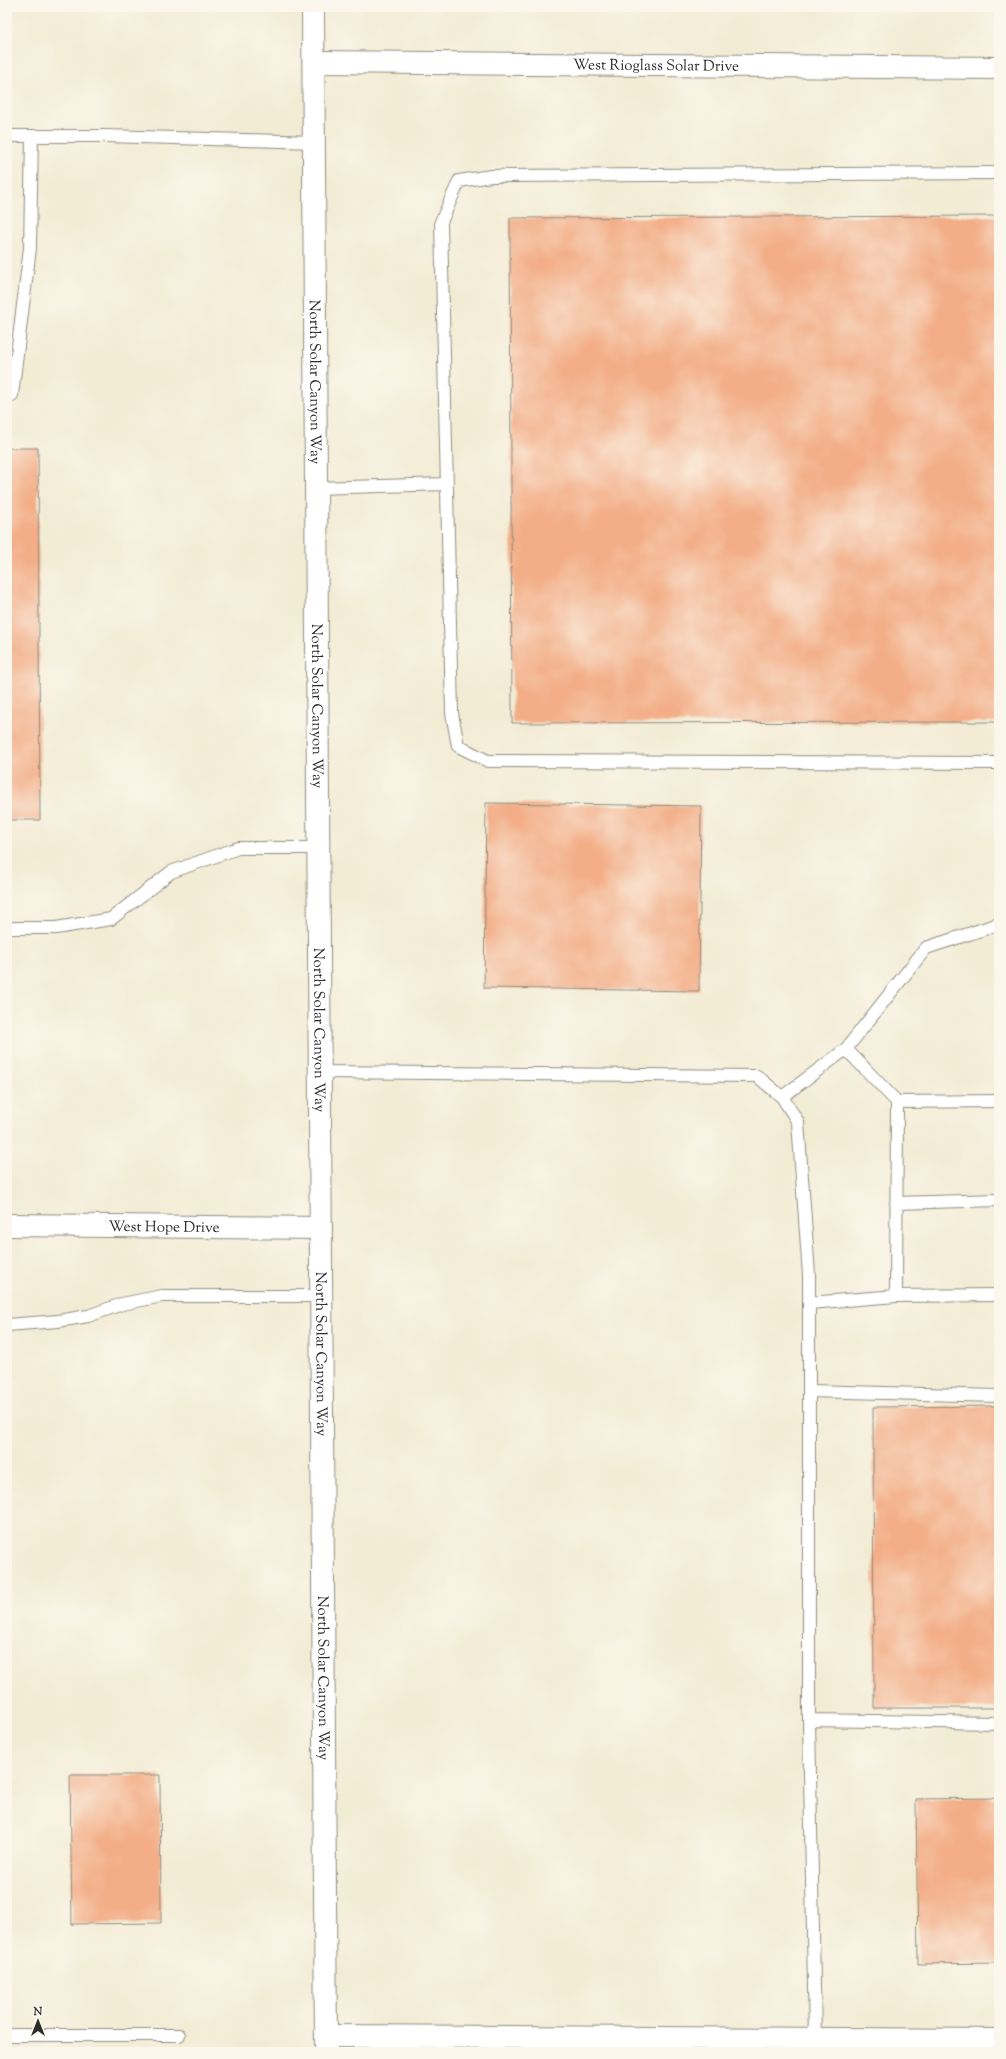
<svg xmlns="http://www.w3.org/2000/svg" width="1006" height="2059" font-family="'Sorts Mill Goudy',serif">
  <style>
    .building { fill: #f3ae87 }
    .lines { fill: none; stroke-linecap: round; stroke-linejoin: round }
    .service-casing { stroke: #8f8c80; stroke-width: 14 }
    .minor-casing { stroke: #8f8c80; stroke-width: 24 }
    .service { stroke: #fff; stroke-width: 12 }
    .minor { stroke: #fff; stroke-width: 22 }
    .labels { text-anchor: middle; stroke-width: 4; stroke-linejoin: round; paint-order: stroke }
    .street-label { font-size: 15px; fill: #2b2b2b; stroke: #fbf7ec }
  </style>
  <rect width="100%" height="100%" fill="#fbf7ec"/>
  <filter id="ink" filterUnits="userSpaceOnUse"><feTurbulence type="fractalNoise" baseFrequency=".025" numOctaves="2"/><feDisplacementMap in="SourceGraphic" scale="8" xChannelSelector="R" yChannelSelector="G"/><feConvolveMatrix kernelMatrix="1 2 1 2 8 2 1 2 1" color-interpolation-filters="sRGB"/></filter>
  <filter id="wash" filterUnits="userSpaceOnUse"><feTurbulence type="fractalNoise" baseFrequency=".012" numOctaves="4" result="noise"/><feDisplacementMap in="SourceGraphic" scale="16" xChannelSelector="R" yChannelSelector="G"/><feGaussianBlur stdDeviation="0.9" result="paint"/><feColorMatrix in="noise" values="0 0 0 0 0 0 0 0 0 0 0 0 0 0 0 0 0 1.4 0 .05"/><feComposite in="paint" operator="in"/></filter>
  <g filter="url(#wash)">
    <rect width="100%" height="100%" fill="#f3ecd5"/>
    <g id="blocks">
      <path class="building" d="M 999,216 L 999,722 L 512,723 L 510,218 Z
        M 7,448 L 38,448 L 40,820 L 7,820 Z
        M 486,803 L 701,806 L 699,991 L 484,988 Z
        M 999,1406 L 999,1708 L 874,1708 L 873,1407 Z
        M 70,1775 L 160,1775 L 161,1923 L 72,1924 Z
        M 999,1798 L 999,1963 L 918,1964 L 916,1799 Z"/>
    </g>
  </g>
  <g filter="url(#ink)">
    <use href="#blocks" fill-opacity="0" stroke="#8f8c80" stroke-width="1"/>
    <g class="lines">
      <g class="service-casing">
        <path id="service" d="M 7,136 L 105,136 L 315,142
          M 999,173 L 491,176 L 459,181 L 441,222 L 452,713 L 458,746 L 488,761 L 999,763
          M 7,395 L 12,395 L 30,248 L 32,136
          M 316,488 L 447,484
          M 999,924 L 926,948 L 846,1049 L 897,1102 L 896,1296 L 999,1295
          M 7,928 L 56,928 L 111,919 L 171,872 L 238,848 L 318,848
          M 320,1072 L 757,1076 L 782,1097 L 798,1122 L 809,1275 L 809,1720 L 815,2039
          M 782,1097 L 846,1049
          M 897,1102 L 999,1101
          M 896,1203 L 999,1200
          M 809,1303 L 896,1296
          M 7,1325 L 58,1321 L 88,1316 L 122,1304 L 162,1296 L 321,1296
          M 809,1391 L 999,1396
          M 809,1720 L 999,1723
          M 7,2035 L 179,2035"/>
      </g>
      <g class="minor-casing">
        <g id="minor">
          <path id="s1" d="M 313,7 L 326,2052"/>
          <path id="s2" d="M 314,62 L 999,68"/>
          <path id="s3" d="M 7,1225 L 321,1228"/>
          <path d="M 326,2036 L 999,2040"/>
        </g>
      </g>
      <use href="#service" class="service"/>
      <use href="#minor" class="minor"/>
    </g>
  </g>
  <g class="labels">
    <g class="street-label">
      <text dy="5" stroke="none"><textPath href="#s2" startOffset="342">West Rioglass Solar Drive</textPath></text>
      <text dy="5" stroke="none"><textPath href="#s1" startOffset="375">North Solar Canyon Way</textPath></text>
      <text dy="5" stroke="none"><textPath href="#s1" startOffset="699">North Solar Canyon Way</textPath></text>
      <text dy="5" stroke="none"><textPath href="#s1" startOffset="1023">North Solar Canyon Way</textPath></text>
      <text dy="5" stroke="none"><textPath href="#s3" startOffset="157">West Hope Drive</textPath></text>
      <text dy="5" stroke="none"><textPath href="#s1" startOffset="1347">North Solar Canyon Way</textPath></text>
      <text dy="5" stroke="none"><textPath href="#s1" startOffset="1671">North Solar Canyon Way</textPath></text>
    </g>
  </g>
  <rect width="1006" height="2059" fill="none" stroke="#fbf7ec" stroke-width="24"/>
  <g transform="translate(38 2021)" stroke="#fbf7ec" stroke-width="3" paint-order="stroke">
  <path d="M0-3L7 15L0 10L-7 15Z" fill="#2b2b2b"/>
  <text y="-6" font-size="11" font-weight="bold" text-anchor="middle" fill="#2b2b2b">N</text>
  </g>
</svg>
